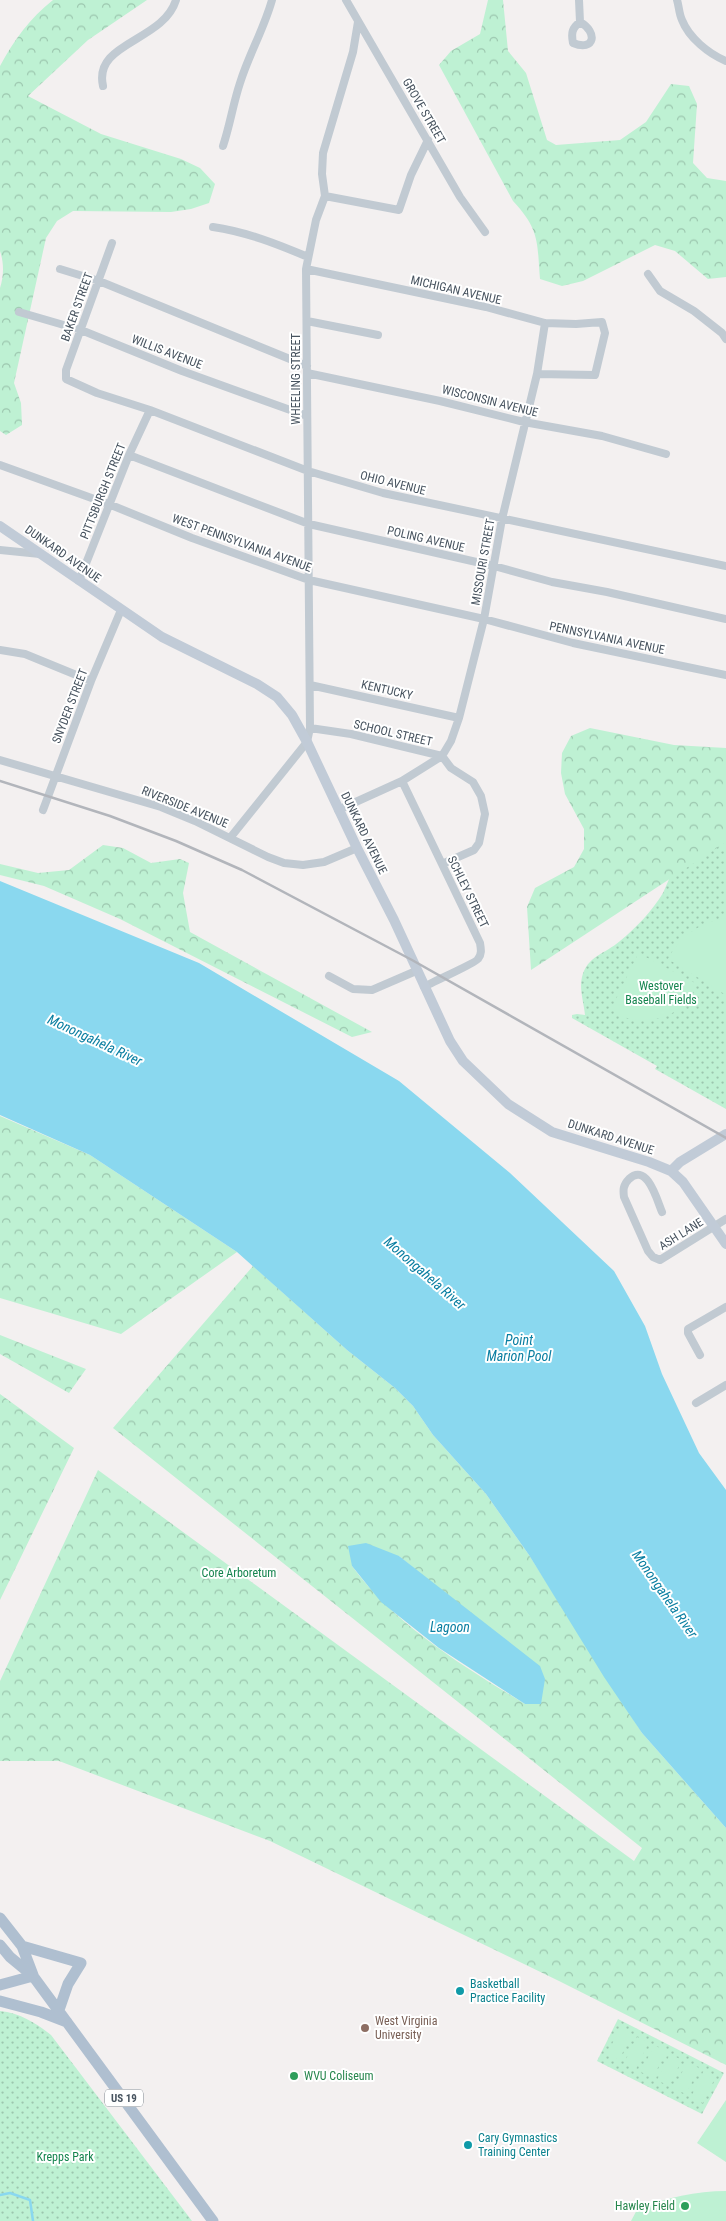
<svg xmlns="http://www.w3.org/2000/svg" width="726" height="2221" font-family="'Roboto Condensed',sans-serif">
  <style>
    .grass { fill: url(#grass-dots) }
    .forest { fill: url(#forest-crowns); fill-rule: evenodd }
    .garden { fill: #bef1d3 }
    .water { fill: #8ad8ef }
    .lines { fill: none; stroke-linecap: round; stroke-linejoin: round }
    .stream { stroke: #8ad8ef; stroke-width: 2.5 }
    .street { stroke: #c1cad2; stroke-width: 8 }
    .secondary { stroke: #c1cbd7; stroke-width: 10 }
    .primary { stroke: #afbfd0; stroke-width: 11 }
    .rail { stroke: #b2b5bb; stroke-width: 2.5 }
    .culture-dot { fill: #0f9aa8; stroke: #fff; stroke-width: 2 }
    .education-dot { fill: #8d6e63; stroke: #fff; stroke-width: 2 }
    .leisure-dot { fill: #2e9e5b; stroke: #fff; stroke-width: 2 }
    .labels { text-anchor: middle; stroke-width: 4; stroke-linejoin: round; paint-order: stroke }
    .shield { fill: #fff; stroke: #7e878f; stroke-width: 1 }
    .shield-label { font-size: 11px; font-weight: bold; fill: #47535f }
    .street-label { font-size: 12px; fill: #47535f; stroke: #fff }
    .park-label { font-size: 12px; fill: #14844e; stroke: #fff }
    .culture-label { font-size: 12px; fill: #0d838f; stroke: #fff; text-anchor: start }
    .education-label { font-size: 12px; fill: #785e54; stroke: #fff; text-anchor: start }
    .leisure-label { font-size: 12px; fill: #27864d; stroke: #fff; text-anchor: start }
    .water-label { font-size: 14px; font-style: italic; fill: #097ea1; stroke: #fff }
  </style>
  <defs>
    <pattern id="grass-dots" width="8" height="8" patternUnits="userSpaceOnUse" patternTransform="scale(1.25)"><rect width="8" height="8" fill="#bef1d3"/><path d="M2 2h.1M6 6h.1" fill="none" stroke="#9cc6ae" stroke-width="1.8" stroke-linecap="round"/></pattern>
    <pattern id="forest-crowns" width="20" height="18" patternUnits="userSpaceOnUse" patternTransform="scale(1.25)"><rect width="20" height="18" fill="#bef1d3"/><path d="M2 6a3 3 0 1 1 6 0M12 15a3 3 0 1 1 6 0" fill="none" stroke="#9cc6ae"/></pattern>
  </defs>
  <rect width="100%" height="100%" fill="#f3f0f0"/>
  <path class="grass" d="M 726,748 L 726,1109 L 655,1069 L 657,1066 L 572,1018 L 572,1015 L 577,1014 L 585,1015 C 584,1003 579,989 582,977 C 587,956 605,954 620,941 C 636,928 652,911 663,893 Z
    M 0,2011 C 20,2013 36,2023 51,2035 L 192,2221 L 0,2221 Z
    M 618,2019 L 724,2073 L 702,2114 L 597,2061 Z"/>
  <path class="forest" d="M 53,0 L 147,0 L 88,40 L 28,96 L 101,134 L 181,159 L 200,168 L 215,184 L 209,203 L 191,209 L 171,212 L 73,211 L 57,221 L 46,238 L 14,383 L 21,403 L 22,425 L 6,435 L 0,431 L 0,288 C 4,275 4,263 0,251 L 0,66 C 14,40 30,18 53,0 Z
    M 488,0 L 503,0 L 508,51 L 526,73 L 547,140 L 556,145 L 620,140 L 646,122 L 671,84 L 689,86 L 697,104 L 693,163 L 707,178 L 726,181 L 726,277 L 708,279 L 675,251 L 655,245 L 583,281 L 562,286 L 540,279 C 537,242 540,230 513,201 L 439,65 L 451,51 L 480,34 Z
    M 590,728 L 674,745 L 726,748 L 726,842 L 531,970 L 527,907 L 535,888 L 574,867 L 584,849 L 584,829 L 565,794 L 561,773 L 562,753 L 571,736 Z
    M 103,845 L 123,848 L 151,863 L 180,859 L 189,863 L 183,893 L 190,932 L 372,1032 L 352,1037 L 120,919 L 44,886 L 0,875 L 0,864 L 38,873 L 69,870 Z
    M 0,1116 L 90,1155 L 237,1252 L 121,1334 L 0,1298 Z
    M 253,1266 L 347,1350 L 395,1388 L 413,1406 L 433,1435 L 486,1494 L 529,1555 L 642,1733 L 726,1828 L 726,2065 L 559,1981 L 270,1841 L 59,1761 L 0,1761 L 0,1681 L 98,1470 L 634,1861 L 642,1848 L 113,1428 ZM 399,1556 L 450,1598 L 541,1704 L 525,1704 C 463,1666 396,1626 352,1566 Z
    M 0,1335 L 86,1369 L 69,1393 L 0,1354 Z
    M 0,1394 L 74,1448 L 0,1600 Z"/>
  <path class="garden" d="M 726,918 L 726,995 L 668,959 C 680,936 700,922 726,918 Z
    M 640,954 L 697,984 C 686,1018 643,1029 614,1013 L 614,1003 L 637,956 Z
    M 620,2028 L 632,2034 L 619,2060 L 607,2054 Z
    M 637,2037 L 649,2042 L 636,2069 L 624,2063 Z
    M 654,2045 L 666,2051 L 653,2078 L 641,2072 Z
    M 670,2054 L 682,2060 L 669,2086 L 657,2080 Z
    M 687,2062 L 699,2068 L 686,2094 L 674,2089 Z
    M 704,2070 L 716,2076 L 703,2103 L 691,2097 Z
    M 726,2100 L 726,2162 L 697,2143 Z
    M 726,2191 L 726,2221 L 631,2221 L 638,2208 C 667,2198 696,2191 726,2191 Z"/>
  <path class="water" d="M 0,881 L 199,963 L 399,1081 L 510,1173 L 614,1271 L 645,1326 L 662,1374 L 699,1453 L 726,1490 L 726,1828 L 642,1733 L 604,1677 L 529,1555 L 486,1494 L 433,1435 L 413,1406 L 395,1388 L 347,1350 L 237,1252 L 90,1155 L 0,1115 Z
    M 366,1543 L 399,1556 L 540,1666 L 545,1679 L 541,1704 L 525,1704 L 511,1695 L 439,1648 L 381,1602 L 352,1566 L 348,1546 Z"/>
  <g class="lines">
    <path class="stream" d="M 0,2195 L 10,2193 L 30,2200 L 33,2221"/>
    <path class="street" d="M 346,0 L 460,197 L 485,232
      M 579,0 L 580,22
      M 677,0 C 679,6 679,14 682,20 C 689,38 709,54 726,61
      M 580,22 C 598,32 595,52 573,43 C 571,33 572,28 580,22 Z
      M 103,86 C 93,42 163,42 176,0
      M 223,146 C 230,125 233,104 240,83 C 249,54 264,29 272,0
      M 325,196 L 399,210 L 411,175 L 428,140
      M 213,227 C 247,232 277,244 308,257
      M 112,243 L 66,370 L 66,379 L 97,393 L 150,410 L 308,471 L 383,493 L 726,566
      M 60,269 L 99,281 L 307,366
      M 306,269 L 486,307 L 545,323 L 576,324 L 602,322 L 605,333 L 595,375 L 537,374
      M 648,274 L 660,291 L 694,311 L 722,333 L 726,339
      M 19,312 L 81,330 L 182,371 L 307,416
      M 307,321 L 378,335
      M 307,373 L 440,401 L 524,422 L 602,436 L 666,454
      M 129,455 L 309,524 L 494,566 L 552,582 L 607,592 L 726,619
      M 0,465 L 111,505 L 192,538 L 309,580 L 484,619 L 573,643 L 726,675
      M 0,550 L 40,554
      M 79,581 L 129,455 L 150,410
      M 0,650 L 25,654 L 91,681
      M 310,685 L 459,718
      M 310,728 L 351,734 L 442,756 L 451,768 L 473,782 L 481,796 L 485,814 L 479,843 L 474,850 L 442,864
      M 0,760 L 161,807 L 195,821 L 268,857 L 284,863 L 303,865 L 324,862 L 357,848
      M 402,781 L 480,943 C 481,949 482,954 478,959 C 476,963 432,982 424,987
      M 43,810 L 91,681 L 121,610
      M 338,810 L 402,781 L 442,756 L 451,741 L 459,718 L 484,619 L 502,519 L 537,374 L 545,323
      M 230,838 L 307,742 L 310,728 L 306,269 L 316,220 L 325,196 L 322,174 L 323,153 L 353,52 L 358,22
      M 329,976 L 353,989 L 372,990 L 416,971
      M 662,1212 C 657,1200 647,1162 629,1179 C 623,1185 623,1190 624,1197 L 648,1251 L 653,1257 L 660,1260 L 726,1219
      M 700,1355 L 688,1333 L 688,1329 L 726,1307
      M 696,1403 L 726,1385"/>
    <path class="secondary" d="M 0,526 L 162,637 L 257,684 L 277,697 L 292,715 L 307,742 L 357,848 L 394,920 L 450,1041 L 463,1061 L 508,1104 L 552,1132 L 649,1162 L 671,1171 L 683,1182 L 726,1244
      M 671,1171 L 680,1162 L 726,1134"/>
    <path class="primary" d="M 0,1918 L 22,1946 L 33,1975
      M 0,1945 L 10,1957 L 33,1976 L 213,2221
      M 22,1946 L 81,1963 L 68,1984 L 59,2010
      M 0,1985 L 33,1976
      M 0,2001 L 41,2012 L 67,2022"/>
    <path class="rail" d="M 0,781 L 110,816 L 176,841 L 242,870 L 412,960 L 726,1138"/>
  </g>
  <g class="culture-dot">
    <circle cx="460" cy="1991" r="5"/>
    <circle cx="468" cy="2145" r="5"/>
  </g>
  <circle class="education-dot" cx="365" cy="2028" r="5"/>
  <g class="leisure-dot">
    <circle cx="294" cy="2076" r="5"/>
    <circle cx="685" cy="2206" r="5"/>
  </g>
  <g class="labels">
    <rect class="shield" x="105" y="2089.5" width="38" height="17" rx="4"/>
    <g class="shield-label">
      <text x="124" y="2102">US 19</text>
    </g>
    <g class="street-label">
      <text transform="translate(424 111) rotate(60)" y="4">GROVE STREET</text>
      <text transform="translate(456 290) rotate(13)" y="4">MICHIGAN AVENUE</text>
      <text transform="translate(77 307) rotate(-70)" y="4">BAKER STREET</text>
      <text transform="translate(167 352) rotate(21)" y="4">WILLIS AVENUE</text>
      <text transform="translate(296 379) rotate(-90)" y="4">WHEELING STREET</text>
      <text transform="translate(490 401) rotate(14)" y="4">WISCONSIN AVENUE</text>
      <text transform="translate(393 483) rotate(14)" y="4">OHIO AVENUE</text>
      <text transform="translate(103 491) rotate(-68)" y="4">PITTSBURGH STREET</text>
      <text transform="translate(426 539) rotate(13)" y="4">POLING AVENUE</text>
      <text transform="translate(242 543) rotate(20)" y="4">WEST PENNSYLVANIA AVENUE</text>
      <text transform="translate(63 554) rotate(35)" y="4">DUNKARD AVENUE</text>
      <text transform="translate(483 562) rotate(-80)" y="4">MISSOURI STREET</text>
      <text transform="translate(607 638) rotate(12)" y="4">PENNSYLVANIA AVENUE</text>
      <text transform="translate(387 690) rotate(13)" y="4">KENTUCKY</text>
      <text transform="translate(70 706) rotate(-69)" y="4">SNYDER STREET</text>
      <text transform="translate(393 733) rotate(13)" y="4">SCHOOL STREET</text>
      <text transform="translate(185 807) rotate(22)" y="4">RIVERSIDE AVENUE</text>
      <text transform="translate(364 833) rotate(64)" y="4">DUNKARD AVENUE</text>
      <text transform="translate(468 892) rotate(64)" y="4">SCHLEY STREET</text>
      <text transform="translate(611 1137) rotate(18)" y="4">DUNKARD AVENUE</text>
      <text transform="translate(681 1234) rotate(-32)" y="4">ASH LANE</text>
    </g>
    <g class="park-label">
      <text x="661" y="990">Westover<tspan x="661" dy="14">Baseball Fields</tspan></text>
      <text x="239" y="1577">Core Arboretum</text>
      <text x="65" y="2161">Krepps Park</text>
    </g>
    <g class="culture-label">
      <text x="470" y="1988">Basketball<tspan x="470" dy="14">Practice Facility</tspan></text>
      <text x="478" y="2142">Cary Gymnastics<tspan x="478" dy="14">Training Center</tspan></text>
    </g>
    <g class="education-label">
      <text x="375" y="2025">West Virginia<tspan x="375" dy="14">University</tspan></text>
    </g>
    <g class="leisure-label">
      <text x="304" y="2080">WVU Coliseum</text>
      <text x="675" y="2210" text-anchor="end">Hawley Field</text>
    </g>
    <g class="water-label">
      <text transform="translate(95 1040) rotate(25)" y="5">Monongahela River</text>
      <text transform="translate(425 1273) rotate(41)" y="5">Monongahela River</text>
      <text x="519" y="1345">Point<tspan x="519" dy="16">Marion Pool</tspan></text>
      <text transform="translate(665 1594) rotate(55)" y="5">Monongahela River</text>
      <text x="450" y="1632">Lagoon</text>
    </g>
  </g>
</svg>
